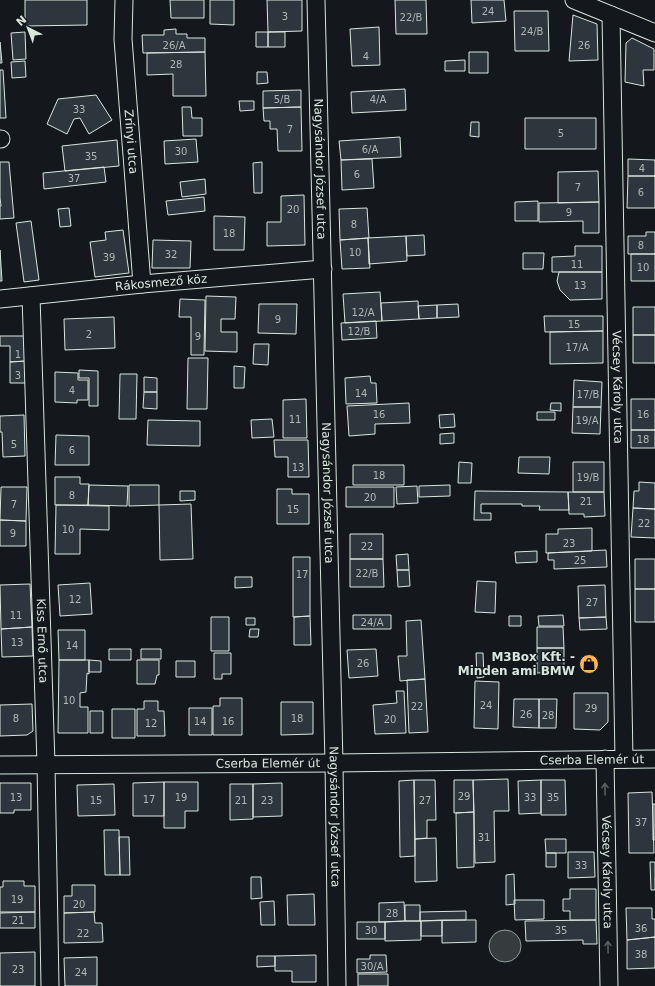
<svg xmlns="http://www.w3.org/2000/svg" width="655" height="986" font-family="'DejaVu Sans',sans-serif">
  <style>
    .water { fill: #363b3e; stroke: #939e99 }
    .building { fill: #2c363c; stroke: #d8e6dc }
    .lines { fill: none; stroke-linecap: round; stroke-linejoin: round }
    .minor-casing { stroke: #d8e6dc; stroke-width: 19 }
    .minor { stroke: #14181c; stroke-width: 17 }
    .oneway { stroke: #59605f }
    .labels { text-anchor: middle; stroke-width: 3; stroke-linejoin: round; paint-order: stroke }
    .number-label { font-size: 10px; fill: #adbab4 }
    .street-label { font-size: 12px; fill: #d8e6dc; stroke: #14181c }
    .poi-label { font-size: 12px; font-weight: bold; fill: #d8e6dc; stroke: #14181c; text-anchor: end }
  </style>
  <rect width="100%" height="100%" fill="#14181c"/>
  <path class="water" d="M489 946a16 16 0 1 1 32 0a16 16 0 1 1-32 0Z"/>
  <path class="building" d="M 25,0 L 87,0 L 87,25 L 25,26 Z
    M 170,0 L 204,0 L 204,18 L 171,18 Z
    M 210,0 L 234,0 L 234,25 L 210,24 Z
    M 267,0 L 302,0 L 302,31 L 268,32 Z
    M 395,0 L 426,0 L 427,34 L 396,34 Z
    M 471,0 L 504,0 L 506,21 L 472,23 Z
    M 514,11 L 548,11 L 549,51 L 515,51 Z
    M 573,15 L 597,24 L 598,60 L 569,61 Z
    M 379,27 L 380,65 L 352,66 L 350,29 Z
    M 176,29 L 176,34 L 187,34 L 187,38 L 205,38 L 205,52 L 143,53 L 142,35 L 164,35 L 164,30 Z
    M 25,32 L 26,59 L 13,60 L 11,33 Z
    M 256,32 L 268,32 L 268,47 L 256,47 Z
    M 268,32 L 285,32 L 285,47 L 268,47 Z
    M 632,38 L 654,49 L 654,70 L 643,70 L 644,86 L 625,82 L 626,43 Z
    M 0,42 L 2,63 L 0,63 Z
    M 205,52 L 206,96 L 173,96 L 173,74 L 147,75 L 147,53 Z
    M 469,52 L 488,52 L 488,73 L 469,73 Z
    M 465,60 L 465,71 L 445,71 L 445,61 Z
    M 25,61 L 26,77 L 12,78 L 11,62 Z
    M 0,70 L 3,70 L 6,118 L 0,118 Z
    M 257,72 L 267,72 L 268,83 L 257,84 Z
    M 405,89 L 406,110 L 352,113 L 351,92 Z
    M 301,90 L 301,107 L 263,108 L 263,91 Z
    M 96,95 L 112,120 L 89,134 L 80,118 L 74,119 L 67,134 L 47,124 L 58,99 Z
    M 239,101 L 254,101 L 254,110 L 240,111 Z
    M 182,107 L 191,107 L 192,118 L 202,118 L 202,136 L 183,136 Z
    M 301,107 L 302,151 L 278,151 L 277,129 L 270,129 L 270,121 L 264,121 L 263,108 Z
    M 525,118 L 596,118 L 596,149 L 525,149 Z
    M 471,122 L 479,122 L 479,137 L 470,136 Z
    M 400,137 L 401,157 L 341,160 L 339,141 Z
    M 196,139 L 198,162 L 165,164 L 164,141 Z
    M 117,140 L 119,166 L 65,171 L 62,146 Z
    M 372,159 L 374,188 L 342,190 L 341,160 Z
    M 628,159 L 655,160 L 655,176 L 628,176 Z
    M 0,162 L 9,162 L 14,218 L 0,219 L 0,206 L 1,206 L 0,198 Z
    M 262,162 L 262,193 L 254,193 L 253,163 Z
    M 104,167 L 106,182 L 44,189 L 43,173 Z
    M 598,171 L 599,202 L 558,203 L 558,172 Z
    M 628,176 L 655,176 L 655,208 L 627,208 Z
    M 205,179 L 206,194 L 182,197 L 180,182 Z
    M 304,195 L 305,245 L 267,246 L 267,222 L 281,222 L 281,196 Z
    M 204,197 L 205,211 L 168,215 L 166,201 Z
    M 538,201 L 538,221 L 515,221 L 515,202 Z
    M 599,202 L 599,233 L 583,233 L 583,221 L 539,222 L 539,203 Z
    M 69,208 L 71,226 L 60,227 L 58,209 Z
    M 367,208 L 369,238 L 340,240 L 339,209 Z
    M 214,216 L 245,217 L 244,250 L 214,250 Z
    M 31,221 L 39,280 L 24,282 L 16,223 Z
    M 123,230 L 129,273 L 95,277 L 90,242 L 106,240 L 105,232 Z
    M 646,232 L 655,232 L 655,254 L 628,254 L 628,236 L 646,236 Z
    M 424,235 L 425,255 L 407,256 L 406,236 Z
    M 406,236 L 407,261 L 369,264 L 368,238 Z
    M 368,238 L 370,268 L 342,269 L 340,240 Z
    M 153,240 L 191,241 L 190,268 L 152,268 Z
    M 575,246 L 602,246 L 602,272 L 552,272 L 552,257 L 575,256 Z
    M 0,250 L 2,281 L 0,281 Z
    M 523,253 L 544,253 L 543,269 L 523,269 Z
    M 631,254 L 655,254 L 655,281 L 631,281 Z
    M 559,272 L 602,272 L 602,299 L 570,300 L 560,290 L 557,281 Z
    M 380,292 L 382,321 L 345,323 L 343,294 Z
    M 206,296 L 236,297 L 235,319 L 221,319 L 221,332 L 237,332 L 237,352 L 205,351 Z
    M 180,299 L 205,300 L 204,355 L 191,355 L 191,317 L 179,317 Z
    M 418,301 L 419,319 L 382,321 L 381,303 Z
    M 259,304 L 297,304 L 296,334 L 258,333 Z
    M 458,304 L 459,317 L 437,318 L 437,305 Z
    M 437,305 L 437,318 L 419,319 L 418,306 Z
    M 633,307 L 655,307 L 655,335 L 633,335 Z
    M 544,316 L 603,316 L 603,331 L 545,332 Z
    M 114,317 L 115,348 L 65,350 L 64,319 Z
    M 376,321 L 377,338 L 342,340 L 341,323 Z
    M 603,331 L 603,363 L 550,364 L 550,332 Z
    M 633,335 L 655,335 L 655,363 L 633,363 Z
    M 0,336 L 25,336 L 26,361 L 10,362 L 10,346 L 0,346 Z
    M 254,344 L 269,344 L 268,365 L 253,364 Z
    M 188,358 L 208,358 L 207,409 L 187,409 Z
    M 26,361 L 27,383 L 10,383 L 10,362 Z
    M 234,366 L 245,367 L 244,388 L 234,388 Z
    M 79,370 L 98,371 L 98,406 L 89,406 L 89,378 L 79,378 Z
    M 55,372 L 78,373 L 78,380 L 88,380 L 88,400 L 77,400 L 77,403 L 55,402 Z
    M 120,374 L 137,374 L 136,419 L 119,419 Z
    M 370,376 L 371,383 L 376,383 L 377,403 L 346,404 L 345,378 Z
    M 144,377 L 157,378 L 157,392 L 144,392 Z
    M 574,380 L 602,382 L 601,407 L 573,407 Z
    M 144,392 L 157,392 L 157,409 L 143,408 Z
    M 306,399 L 307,438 L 283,438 L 283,400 Z
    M 631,399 L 655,399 L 655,430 L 631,430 Z
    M 409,403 L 410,423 L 375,424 L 375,434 L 349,436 L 347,406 Z
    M 551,403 L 561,403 L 561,411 L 550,410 Z
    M 573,407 L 601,407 L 600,434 L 572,433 Z
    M 537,412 L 555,412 L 555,420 L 537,420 Z
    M 454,414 L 455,427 L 440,428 L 439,415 Z
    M 24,415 L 25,456 L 3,457 L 2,432 L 0,432 L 0,416 Z
    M 272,419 L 274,437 L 252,438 L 251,420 Z
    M 148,420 L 200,421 L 200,446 L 147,445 Z
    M 631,430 L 655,430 L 655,448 L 631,448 Z
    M 454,433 L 454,443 L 440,444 L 440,434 Z
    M 56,435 L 89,436 L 89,465 L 55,465 Z
    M 274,440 L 308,440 L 309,477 L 288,477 L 288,457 L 275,457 Z
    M 519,457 L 550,457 L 549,474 L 518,473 Z
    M 459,462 L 472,463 L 471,483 L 458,483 Z
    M 573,462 L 604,462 L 604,492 L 573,492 Z
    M 353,465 L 404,465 L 404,485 L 353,485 Z
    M 55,477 L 80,477 L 80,484 L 89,484 L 88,505 L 55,505 Z
    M 639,482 L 655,483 L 655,509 L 633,508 L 634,491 L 639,491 Z
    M 89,485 L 128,486 L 127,506 L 88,505 Z
    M 129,485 L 159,485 L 159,505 L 129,506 Z
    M 450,485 L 450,496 L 419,497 L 419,486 Z
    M 417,486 L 418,503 L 397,504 L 396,487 Z
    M 1,487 L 27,487 L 26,521 L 0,520 Z
    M 346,487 L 394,487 L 394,507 L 346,507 Z
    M 277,489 L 292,489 L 292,494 L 309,494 L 309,524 L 277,524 Z
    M 180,491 L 195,491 L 195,500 L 180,501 Z
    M 475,491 L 568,492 L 569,510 L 539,510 L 540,506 L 522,506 L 522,504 L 481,504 L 481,513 L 491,513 L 491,520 L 474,520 Z
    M 568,492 L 604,492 L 605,516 L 584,517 L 584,514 L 569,514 Z
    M 191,504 L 193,559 L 160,560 L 159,505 Z
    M 56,505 L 109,506 L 109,530 L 80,529 L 80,554 L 55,554 Z
    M 633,508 L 655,509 L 655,538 L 631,537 Z
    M 0,520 L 26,521 L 26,546 L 0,546 Z
    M 592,528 L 592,551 L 546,553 L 546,534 L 558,534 L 558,529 Z
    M 350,534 L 383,534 L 383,559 L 350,559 Z
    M 606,550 L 607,567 L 554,569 L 554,560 L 548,560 L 548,553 Z
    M 537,551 L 537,562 L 516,563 L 515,552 Z
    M 408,554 L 409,570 L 397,570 L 396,555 Z
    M 293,557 L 310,557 L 310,616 L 293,617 Z
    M 350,559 L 383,559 L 384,587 L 350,587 Z
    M 635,559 L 655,559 L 655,589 L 635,589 Z
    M 397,570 L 409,570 L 410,586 L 398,587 Z
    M 235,577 L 252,577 L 252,587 L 235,588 Z
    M 477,581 L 496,582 L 495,613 L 475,612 Z
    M 90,583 L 92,614 L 60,616 L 58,585 Z
    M 30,584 L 32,627 L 1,629 L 0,585 Z
    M 605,585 L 606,617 L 579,618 L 578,586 Z
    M 635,589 L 655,589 L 655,622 L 635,622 Z
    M 353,615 L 391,615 L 391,629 L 353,629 Z
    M 563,615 L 564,626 L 539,626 L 538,616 Z
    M 310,616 L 311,645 L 294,645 L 294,617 Z
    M 509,616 L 521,616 L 521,626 L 509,626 Z
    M 211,617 L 229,617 L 229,651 L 211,651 Z
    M 606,617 L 607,629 L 580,630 L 579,618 Z
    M 246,618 L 255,618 L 255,625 L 246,625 Z
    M 421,620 L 425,679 L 400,681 L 398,656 L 407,656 L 406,621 Z
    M 32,627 L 33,656 L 2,657 L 1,629 Z
    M 537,627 L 563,627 L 564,648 L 537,648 Z
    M 250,629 L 259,629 L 258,637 L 249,637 Z
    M 58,630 L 85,630 L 85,660 L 59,660 Z
    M 537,648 L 564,648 L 564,672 L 537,673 Z
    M 109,649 L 131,649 L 131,660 L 109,660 Z
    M 141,649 L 161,649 L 161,659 L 141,659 Z
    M 376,649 L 378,676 L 349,678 L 347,650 Z
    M 214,653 L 231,653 L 231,674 L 222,674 L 222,679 L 214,679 Z
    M 476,653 L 483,653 L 484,677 L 477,678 Z
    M 59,660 L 89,660 L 89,674 L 87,673 L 86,692 L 80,693 L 80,707 L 88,707 L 88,733 L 58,733 Z
    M 89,660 L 101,661 L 101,672 L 89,672 Z
    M 137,660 L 159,660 L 159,675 L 157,675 L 155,684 L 137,684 Z
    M 176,661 L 195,661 L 195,677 L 176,677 Z
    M 425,679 L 428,732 L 409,733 L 407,680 Z
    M 475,681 L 499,682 L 498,729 L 474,728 Z
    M 396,691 L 404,691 L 406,733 L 375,734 L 373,705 L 397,703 Z
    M 574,693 L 608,693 L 608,722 L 600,730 L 574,729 Z
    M 220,698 L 242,698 L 242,735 L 213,735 L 213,706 L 220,706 Z
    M 514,699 L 539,699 L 539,728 L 513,727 Z
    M 539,699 L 557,699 L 556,728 L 539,728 Z
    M 144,701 L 158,701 L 158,711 L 164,711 L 165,736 L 137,736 L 137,709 L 144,709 Z
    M 281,702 L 313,702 L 313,734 L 281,735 Z
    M 32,704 L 33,731 L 27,735 L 0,736 L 0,705 Z
    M 189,708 L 212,708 L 212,735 L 189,735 Z
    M 112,709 L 135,709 L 135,738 L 112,738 Z
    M 90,711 L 103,711 L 103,733 L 90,733 Z
    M 508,779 L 509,811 L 494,811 L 495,862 L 475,863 L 473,780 Z
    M 414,780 L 415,856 L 400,857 L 399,781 Z
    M 414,780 L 435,780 L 436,820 L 427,820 L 427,838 L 415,839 Z
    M 454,780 L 473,780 L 474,812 L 454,813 Z
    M 541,780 L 565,780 L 566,815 L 541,815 Z
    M 541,780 L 541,813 L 519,814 L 518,781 Z
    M 164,782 L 198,782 L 198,811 L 185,811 L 185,828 L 164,828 Z
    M 164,782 L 164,816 L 133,816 L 133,783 Z
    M 0,783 L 31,783 L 31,810 L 14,810 L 14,813 L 0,813 Z
    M 282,783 L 282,816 L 253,817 L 253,784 Z
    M 114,784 L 115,815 L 78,816 L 77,785 Z
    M 230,784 L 253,784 L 253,819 L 230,820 Z
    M 652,792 L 654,853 L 629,853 L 628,793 Z
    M 653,804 L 655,804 L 655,840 L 653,840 Z
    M 474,812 L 474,867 L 457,868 L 456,813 Z
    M 104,830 L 119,830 L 120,875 L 105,875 Z
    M 119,837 L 129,837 L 130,875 L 120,875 Z
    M 436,838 L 437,881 L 415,882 L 415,839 Z
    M 545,839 L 566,839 L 566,853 L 546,853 Z
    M 568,852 L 594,852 L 595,877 L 568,878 Z
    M 546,853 L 556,853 L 556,867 L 546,867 Z
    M 650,862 L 655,862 L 655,890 L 651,890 Z
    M 514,874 L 515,904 L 506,905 L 506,875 Z
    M 251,877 L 261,877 L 262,898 L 251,899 Z
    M 3,881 L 24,881 L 24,886 L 35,886 L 35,912 L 0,912 L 0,887 L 3,887 Z
    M 72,885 L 95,885 L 95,912 L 64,913 L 64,896 L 72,896 Z
    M 570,889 L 596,889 L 596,920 L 570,920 L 570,911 L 563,911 L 563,899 L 570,899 Z
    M 314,894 L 315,925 L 288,925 L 287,895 Z
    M 514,900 L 544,900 L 544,919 L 515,920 Z
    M 274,901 L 275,925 L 261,925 L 260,902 Z
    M 404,902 L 405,921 L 379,922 L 379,903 Z
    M 405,905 L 420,905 L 420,921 L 405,921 Z
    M 626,908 L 652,908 L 652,919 L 655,919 L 655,937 L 627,940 Z
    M 466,911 L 466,920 L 420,921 L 420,912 Z
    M 35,912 L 35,928 L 0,928 L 0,913 Z
    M 94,912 L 95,923 L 102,923 L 103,942 L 64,943 L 64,913 Z
    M 442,920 L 476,920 L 476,942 L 442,943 Z
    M 442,920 L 442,936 L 421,936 L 421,921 Z
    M 596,920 L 597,944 L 583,944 L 583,940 L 526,941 L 525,921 Z
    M 405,921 L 421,921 L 421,940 L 385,941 L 385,922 Z
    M 357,922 L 385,922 L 385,939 L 357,939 Z
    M 655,937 L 655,968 L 627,969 L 627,940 Z
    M 35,952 L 35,986 L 0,986 L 0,953 Z
    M 316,955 L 316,982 L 292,982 L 292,971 L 275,971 L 275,956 Z
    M 370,955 L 386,955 L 387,972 L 357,973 L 357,959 L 370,959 Z
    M 257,956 L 275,956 L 275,966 L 257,967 Z
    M 97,957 L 97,986 L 65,986 L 64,958 Z
    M 358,974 L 388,974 L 388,986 L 358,986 Z"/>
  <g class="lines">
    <g class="minor-casing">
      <g id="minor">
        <path id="s1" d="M 124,0 L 123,39 L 142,284"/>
        <path id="s2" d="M 316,0 L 334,763 L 337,986"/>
        <path d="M 574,0 L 655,33"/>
        <path id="s3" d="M 611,15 L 624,759"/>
        <path d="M 0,139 L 1,139"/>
        <path id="s4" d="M 31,296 L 46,764 L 50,986"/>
        <path id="s5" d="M 0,299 L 142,284 L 323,269"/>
        <path id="s6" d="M 605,759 L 609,986"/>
        <path id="s7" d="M 0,765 L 334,763 L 655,759"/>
      </g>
    </g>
    <use href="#minor" class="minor"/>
  </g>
  <defs><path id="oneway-shaft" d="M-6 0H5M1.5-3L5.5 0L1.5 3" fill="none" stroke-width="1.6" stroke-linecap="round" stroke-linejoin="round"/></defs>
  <g class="oneway">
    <use href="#oneway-shaft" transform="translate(605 789) rotate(-91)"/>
    <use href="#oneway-shaft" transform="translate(608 947) rotate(-91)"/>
  </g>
  <defs>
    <g id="shop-disc" transform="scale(1)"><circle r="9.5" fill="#ffb74d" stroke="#14181c"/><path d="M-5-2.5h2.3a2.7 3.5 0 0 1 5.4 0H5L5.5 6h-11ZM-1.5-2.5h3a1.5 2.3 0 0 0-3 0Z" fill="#111"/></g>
  </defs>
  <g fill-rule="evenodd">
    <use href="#shop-disc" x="589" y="664"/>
  </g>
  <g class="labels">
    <g class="number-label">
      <text x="488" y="15">24</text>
      <text x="285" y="20">3</text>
      <text x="411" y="21">22/B</text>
      <text x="532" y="35">24/B</text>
      <text x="174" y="49">26/A</text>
      <text x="584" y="49">26</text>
      <text x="366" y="60">4</text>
      <text x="176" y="68">28</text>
      <text x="282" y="103">5/B</text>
      <text x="378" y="103">4/A</text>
      <text x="79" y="113">33</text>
      <text x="290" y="133">7</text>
      <text x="561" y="137">5</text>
      <text x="370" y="153">6/A</text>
      <text x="181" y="155">30</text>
      <text x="91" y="160">35</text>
      <text x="642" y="172">4</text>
      <text x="357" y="178">6</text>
      <text x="74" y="182">37</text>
      <text x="578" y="191">7</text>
      <text x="641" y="196">6</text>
      <text x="293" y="213">20</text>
      <text x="569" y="216">9</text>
      <text x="354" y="228">8</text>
      <text x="229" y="237">18</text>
      <text x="641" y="249">8</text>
      <text x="355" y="256">10</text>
      <text x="171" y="258">32</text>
      <text x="109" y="261">39</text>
      <text x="577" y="268">11</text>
      <text x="643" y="271">10</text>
      <text x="580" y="289">13</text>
      <text x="363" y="316">12/A</text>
      <text x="278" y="323">9</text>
      <text x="574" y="328">15</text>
      <text x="359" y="335">12/B</text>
      <text x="89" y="338">2</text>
      <text x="198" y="340">9</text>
      <text x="577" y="351">17/A</text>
      <text x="18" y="358">1</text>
      <text x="18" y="379">3</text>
      <text x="72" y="394">4</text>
      <text x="361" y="397">14</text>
      <text x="588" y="398">17/B</text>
      <text x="379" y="418">16</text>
      <text x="643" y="418">16</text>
      <text x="295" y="423">11</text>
      <text x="587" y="424">19/A</text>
      <text x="643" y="443">18</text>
      <text x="14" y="448">5</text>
      <text x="72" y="454">6</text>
      <text x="298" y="471">13</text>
      <text x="379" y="479">18</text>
      <text x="588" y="481">19/B</text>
      <text x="72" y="499">8</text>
      <text x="370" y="501">20</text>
      <text x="586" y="505">21</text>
      <text x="14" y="508">7</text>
      <text x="293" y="513">15</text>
      <text x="644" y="527">22</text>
      <text x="68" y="533">10</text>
      <text x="13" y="537">9</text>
      <text x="569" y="547">23</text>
      <text x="367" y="550">22</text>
      <text x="580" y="564">25</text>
      <text x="367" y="577">22/B</text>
      <text x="302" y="578">17</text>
      <text x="75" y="603">12</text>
      <text x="592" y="606">27</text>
      <text x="16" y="619">11</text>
      <text x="372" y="626">24/A</text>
      <text x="17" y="646">13</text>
      <text x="72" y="649">14</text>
      <text x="363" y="667">26</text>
      <text x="69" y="704">10</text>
      <text x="486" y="709">24</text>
      <text x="417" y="710">22</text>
      <text x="591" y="712">29</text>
      <text x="526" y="718">26</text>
      <text x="548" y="719">28</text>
      <text x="16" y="722">8</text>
      <text x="297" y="722">18</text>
      <text x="390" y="723">20</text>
      <text x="200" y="725">14</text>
      <text x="228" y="725">16</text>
      <text x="151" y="727">12</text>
      <text x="464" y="800">29</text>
      <text x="16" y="801">13</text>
      <text x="181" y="801">19</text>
      <text x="530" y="801">33</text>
      <text x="553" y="801">35</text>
      <text x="149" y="803">17</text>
      <text x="96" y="804">15</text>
      <text x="241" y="804">21</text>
      <text x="267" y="804">23</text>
      <text x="425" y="804">27</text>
      <text x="641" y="826">37</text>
      <text x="484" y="841">31</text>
      <text x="581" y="869">33</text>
      <text x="17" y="903">19</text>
      <text x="79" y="908">20</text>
      <text x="392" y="917">28</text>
      <text x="18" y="924">21</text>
      <text x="641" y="932">36</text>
      <text x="371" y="934">30</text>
      <text x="561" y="934">35</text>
      <text x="83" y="937">22</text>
      <text x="641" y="958">38</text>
      <text x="372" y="970">30/A</text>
      <text x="18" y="973">23</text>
      <text x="81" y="976">24</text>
    </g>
    <g class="street-label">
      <text dy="4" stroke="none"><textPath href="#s1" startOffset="142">Zrínyi utca</textPath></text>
      <text dy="4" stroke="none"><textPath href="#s2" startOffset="169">Nagysándor József utca</textPath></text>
      <text dy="4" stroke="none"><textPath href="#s5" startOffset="162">Rákosmező köz</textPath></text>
      <text dy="4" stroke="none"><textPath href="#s3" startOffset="372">Vécsey Károly utca</textPath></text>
      <text dy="4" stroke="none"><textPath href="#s2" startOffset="493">Nagysándor József utca</textPath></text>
      <text dy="4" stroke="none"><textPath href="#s4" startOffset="345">Kiss Ernő utca</textPath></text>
      <text dy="4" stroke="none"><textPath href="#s7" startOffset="592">Cserba Elemér út</textPath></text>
      <text dy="4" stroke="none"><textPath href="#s7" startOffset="268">Cserba Elemér út</textPath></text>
      <text dy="4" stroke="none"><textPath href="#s2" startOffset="817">Nagysándor József utca</textPath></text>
      <text dy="4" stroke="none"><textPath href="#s6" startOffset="113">Vécsey Károly utca</textPath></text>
    </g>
    <g class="poi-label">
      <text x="575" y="661">M3Box Kft. -<tspan x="575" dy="14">Minden ami BMW</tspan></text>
    </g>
  </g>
  <g transform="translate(28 28) rotate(318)" stroke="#14181c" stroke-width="3" paint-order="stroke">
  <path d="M0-3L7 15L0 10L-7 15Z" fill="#d8e6dc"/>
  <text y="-6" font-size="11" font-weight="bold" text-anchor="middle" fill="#d8e6dc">N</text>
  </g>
</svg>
